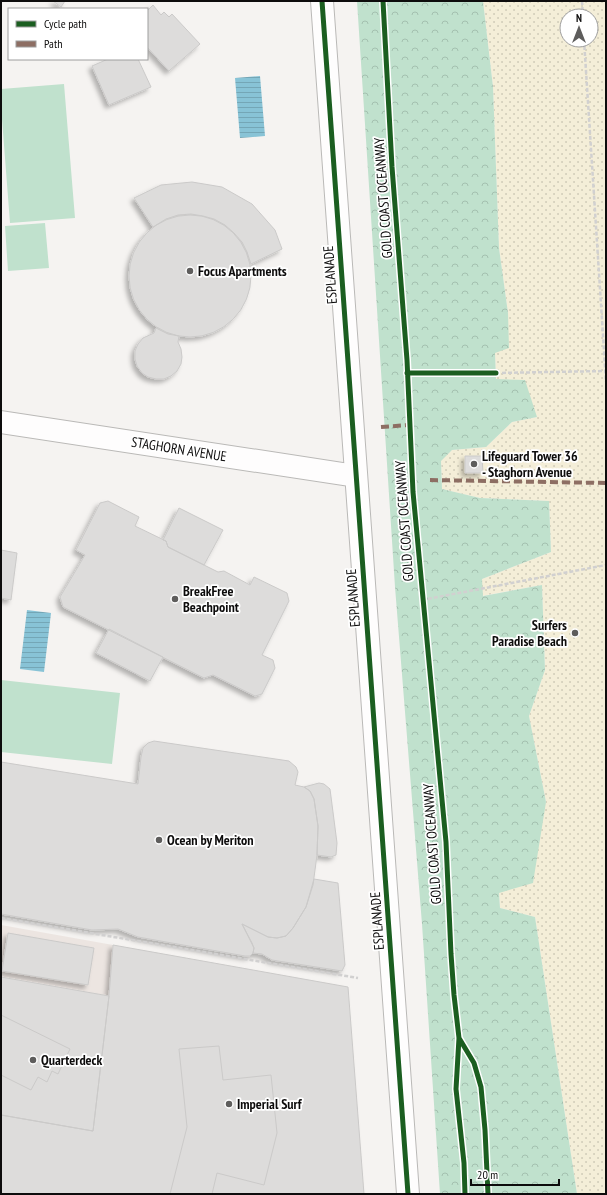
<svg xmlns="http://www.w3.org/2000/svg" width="607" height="1195" font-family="'PT Sans Narrow',sans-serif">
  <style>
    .built { fill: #ece5e1 }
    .green { fill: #c0e1cd }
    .sand { fill: url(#sand-dots); fill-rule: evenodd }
    .park { fill: url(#park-crowns) }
    .water { fill: url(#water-rules) }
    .building { fill: #dddcdb; stroke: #cbcac9; filter: url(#shadow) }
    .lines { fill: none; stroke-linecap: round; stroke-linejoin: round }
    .street-casing { stroke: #bab9b7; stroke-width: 24 }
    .path { stroke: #d1d0d0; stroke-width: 2.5; stroke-dasharray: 4 2; stroke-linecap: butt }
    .street { stroke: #fefdfd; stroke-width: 22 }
    .quiet { stroke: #8d6e63; stroke-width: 4; stroke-dasharray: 8 4; stroke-linecap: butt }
    .cycleway-casing { stroke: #fff; stroke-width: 8 }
    .cycleway { stroke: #1b5e20; stroke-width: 5 }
    .poi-dot { fill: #5e5d5c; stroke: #fff; stroke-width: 1.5 }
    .labels { text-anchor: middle; stroke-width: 3.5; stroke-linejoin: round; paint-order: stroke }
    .street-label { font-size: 14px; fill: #0d0c0c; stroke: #fff }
    .poi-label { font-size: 14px; font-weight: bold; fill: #0d0c0c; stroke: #fff; text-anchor: start }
  </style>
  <defs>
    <pattern id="sand-dots" width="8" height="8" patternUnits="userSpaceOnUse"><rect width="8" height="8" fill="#f4eed8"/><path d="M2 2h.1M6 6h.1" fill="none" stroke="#d0cbb8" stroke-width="1.8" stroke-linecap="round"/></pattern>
    <pattern id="park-crowns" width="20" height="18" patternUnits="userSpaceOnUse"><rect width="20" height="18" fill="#c0e1cd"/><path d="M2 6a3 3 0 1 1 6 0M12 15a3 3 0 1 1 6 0" fill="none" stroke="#a4c0af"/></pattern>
    <pattern id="water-rules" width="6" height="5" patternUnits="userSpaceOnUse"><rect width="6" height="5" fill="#88c3d6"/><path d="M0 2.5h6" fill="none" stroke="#74a6b6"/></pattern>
    <filter id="shadow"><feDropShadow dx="-3.5" dy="3.5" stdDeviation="2" flood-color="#0004"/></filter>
  </defs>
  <rect width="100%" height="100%" fill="#f5f3f1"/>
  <path class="built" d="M 1,925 L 113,945 L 109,996 L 1,977 Z"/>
  <path class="green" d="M 64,84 L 75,218 L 10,223 L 1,106 L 1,89 Z
    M 45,223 L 49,268 L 8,271 L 5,226 Z
    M 1,680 L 120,693 L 112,764 L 1,752 Z"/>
  <path class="sand" d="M 483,1 L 606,1 L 606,1194 L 577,1194 L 535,917 L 500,908 L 499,893 L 546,802 L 529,716 L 545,670 L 542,585 L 482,596 L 482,579 L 551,552 L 549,501 L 480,498 L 442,489 L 441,460 L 452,450 L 486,447 L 512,422 L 537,417 L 496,379 L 495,353 L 508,313 L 499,248 L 493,87 ZM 567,16 L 591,16 L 591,40 L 567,40 Z"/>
  <path class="park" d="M 357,1 L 483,1 L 493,87 L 499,248 L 508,313 L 509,348 L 495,353 L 496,379 L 525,380 L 537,417 L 512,422 L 486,447 L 452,450 L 441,461 L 442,489 L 480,498 L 549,501 L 551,552 L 482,579 L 483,596 L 542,585 L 545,670 L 529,716 L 546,802 L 533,883 L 499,893 L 500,908 L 535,917 L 577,1194 L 440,1194 L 422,924 L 395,587 Z"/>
  <path class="water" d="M 260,76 L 265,136 L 240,138 L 235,78 Z
    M 27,610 L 51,613 L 44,672 L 20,669 Z"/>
  <path class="building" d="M 53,1 L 65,1 L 61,7 Z
    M 153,5 L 161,15 L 164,12 L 169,17 L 172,14 L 200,44 L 169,71 L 147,47 L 147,11 Z
    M 108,59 L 138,59 L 151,87 L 109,105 L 92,66 Z
    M 192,182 L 222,187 L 252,204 L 275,230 L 282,249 L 251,264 L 247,252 L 242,242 L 234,233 L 225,225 L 214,219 L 203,216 L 191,214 L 178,215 L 166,219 L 153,227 L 134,198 L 161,185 Z
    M129 276a61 61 0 1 1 122 0a61 61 0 1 1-122 0Z
    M 156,328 L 168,334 L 179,336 L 178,342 L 181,349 L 182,357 L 181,364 L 177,371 L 171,376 L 164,379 L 156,379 L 148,377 L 142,373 L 137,366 L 135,359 L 135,351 L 138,344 L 143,338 L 154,333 Z
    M 465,456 L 482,456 L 483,473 L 465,473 Z
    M 108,501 L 139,517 L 135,526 L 166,541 L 168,547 L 218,572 L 224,571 L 250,585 L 254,577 L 287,593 L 289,601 L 262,655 L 273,660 L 275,668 L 262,694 L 255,696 L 213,675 L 204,678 L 63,607 L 60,597 L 85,555 L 76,550 L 100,503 Z
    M 179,508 L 223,530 L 204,565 L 168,547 L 166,541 L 163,540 Z
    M 1,550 L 17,553 L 11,600 L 1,598 Z
    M 109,629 L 163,657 L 150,681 L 96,653 Z
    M 154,741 L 289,761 L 296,767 L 298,772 L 295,785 L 304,787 L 310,791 L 314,799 L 318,826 L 317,855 L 313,885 L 306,907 L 293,928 L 286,936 L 277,938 L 268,937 L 242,924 L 254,948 L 253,953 L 250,956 L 245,956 L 138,937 L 118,929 L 92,930 L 1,914 L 1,762 L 138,784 L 141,757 L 143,748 L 148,743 Z
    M 319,783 L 324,784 L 330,789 L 337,843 L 336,855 L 331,857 L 317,855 L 318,826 L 314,799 L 310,791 L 304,787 Z
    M 314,879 L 338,883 L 345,965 L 342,971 L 278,961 L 272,960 L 262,954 L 253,953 L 254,948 L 252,943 L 242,924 L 268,937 L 277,938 L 286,936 L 293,928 L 306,907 Z
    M 8,933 L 94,948 L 88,985 L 2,971 Z
    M 113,945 L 348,987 L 364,1194 L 1,1194 L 1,1115 L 93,1131 L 109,996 Z
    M 1,977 L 109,996 L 93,1131 L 1,1115 Z
    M 1,1015 L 70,1049 L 58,1074 L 52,1071 L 47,1082 L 38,1077 L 31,1090 L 1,1075 Z
    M 219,1046 L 223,1080 L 271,1075 L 277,1133 L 264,1185 L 217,1173 L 212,1194 L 170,1194 L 187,1127 L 179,1049 Z"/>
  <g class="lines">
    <g class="street-casing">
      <path id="street" d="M 322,1 L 408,1194
        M 1,422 L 356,476"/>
    </g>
    <path class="path" d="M 582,1 L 583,16
      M 584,40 L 606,382
      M 496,373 L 605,371
      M 422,600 L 606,565
      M 1,918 L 358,978"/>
    <use href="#street" class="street"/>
    <path class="quiet" d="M 381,427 L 409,425
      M 430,480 L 606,483"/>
    <g class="cycleway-casing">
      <path id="cycleway" d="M 322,1 L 408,1194
        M 383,1 L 392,167 L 407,360 L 413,492 L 446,842 L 451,954 L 454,995 L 459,1038 L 456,1089 L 464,1163 L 465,1194
        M 407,373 L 496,373
        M 459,1038 L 474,1063 L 481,1087 L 485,1130 L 488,1194"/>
    </g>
    <use href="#cycleway" class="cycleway"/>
  </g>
  <g class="poi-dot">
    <circle cx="190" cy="271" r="4"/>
    <circle cx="474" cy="464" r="4"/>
    <circle cx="175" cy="599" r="4"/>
    <circle cx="575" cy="633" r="4"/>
    <circle cx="159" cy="840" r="4"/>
    <circle cx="33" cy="1060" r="4"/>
    <circle cx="229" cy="1104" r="4"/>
  </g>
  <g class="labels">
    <g class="street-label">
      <text transform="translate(383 198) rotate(-94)" y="5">GOLD COAST OCEANWAY</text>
      <text transform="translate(330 275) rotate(-94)" y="5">ESPLANADE</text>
      <text transform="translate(179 449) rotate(9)" y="5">STAGHORN AVENUE</text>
      <text transform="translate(404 521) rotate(-94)" y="5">GOLD COAST OCEANWAY</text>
      <text transform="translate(353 598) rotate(-94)" y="5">ESPLANADE</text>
      <text transform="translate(432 844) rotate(-94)" y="5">GOLD COAST OCEANWAY</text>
      <text transform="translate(377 921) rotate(-94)" y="5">ESPLANADE</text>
    </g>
    <g class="poi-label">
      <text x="198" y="276">Focus Apartments</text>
      <text x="482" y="461">Lifeguard Tower 36<tspan x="482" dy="16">- Staghorn Avenue</tspan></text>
      <text x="183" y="596">BreakFree<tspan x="183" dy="16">Beachpoint</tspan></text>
      <text x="567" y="630" text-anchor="end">Surfers<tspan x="567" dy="16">Paradise Beach</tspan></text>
      <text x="167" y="845">Ocean by Meriton</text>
      <text x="41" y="1065">Quarterdeck</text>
      <text x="237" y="1109">Imperial Surf</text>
    </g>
  </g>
  <rect width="607" height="1195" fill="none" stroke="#0d0c0c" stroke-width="4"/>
  <rect x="8" y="8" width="140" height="52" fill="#ffffff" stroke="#9e9e9e"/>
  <rect x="16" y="21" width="20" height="6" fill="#1b5e20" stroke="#9e9e9e"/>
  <text x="44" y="28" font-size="12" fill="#0d0c0c">Cycle path</text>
  <rect x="16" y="41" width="20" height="6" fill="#8d6e63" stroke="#9e9e9e"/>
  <text x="44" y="48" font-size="12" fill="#0d0c0c">Path</text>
  <g transform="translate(579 28)"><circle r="19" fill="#ffffff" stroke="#9e9e9e"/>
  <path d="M0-3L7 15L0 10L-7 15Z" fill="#5e5d5c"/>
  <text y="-6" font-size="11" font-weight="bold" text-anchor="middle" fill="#0d0c0c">N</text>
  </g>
  <path d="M471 1179v6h88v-6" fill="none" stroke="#0d0c0c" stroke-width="2"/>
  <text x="477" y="1179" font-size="12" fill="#0d0c0c" stroke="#ffffff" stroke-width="3" paint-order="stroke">20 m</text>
</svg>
